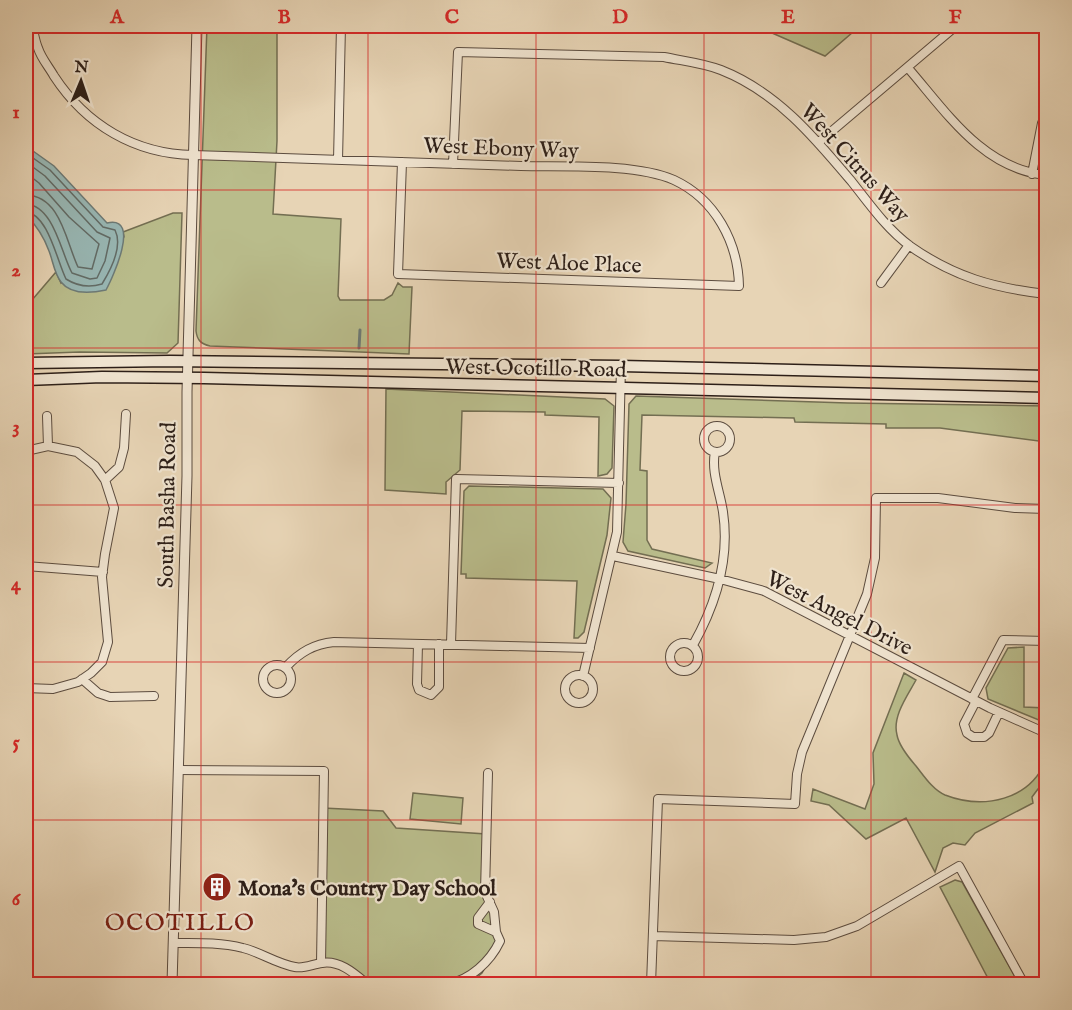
<svg xmlns="http://www.w3.org/2000/svg" width="1072" height="1010" font-family="'IM FELL English',serif">
  <style>
    .green { fill: #b9bc8b; stroke: #736e52; stroke-width: 1.5 }
    .water { fill: #98b7b4; stroke: #6d7a76; stroke-width: 1.5 }
    .lines { fill: none; stroke-linecap: round; stroke-linejoin: round }
    .shore { stroke: #626b66; stroke-width: 1.5 }
    .stream { stroke: #6d7a76; stroke-width: 3 }
    .minor-casing { stroke: #5c4c3f; stroke-width: 10 }
    .tertiary-casing { stroke: #5c4c3f; stroke-width: 11 }
    .secondary-casing { stroke: #2d1f18; stroke-width: 13 }
    .minor { stroke: #efe3cf; stroke-width: 8 }
    .tertiary { stroke: #efe3cf; stroke-width: 9 }
    .secondary { stroke: #efe3cf; stroke-width: 10 }
    .grid { fill: none; stroke: #d62828; stroke-width: 1.5; stroke-opacity: 0.55 }
    .labels { text-anchor: middle; stroke-width: 4.5; stroke-linejoin: round; paint-order: stroke }
    .street-label { font-size: 22px; fill: #2d1f18; stroke: #efe3cf }
    .poi-label { font-size: 22px; font-weight: bold; fill: #2d1f18; stroke: #efe3cf; text-anchor: start }
    .neighbourhood-label { font-size: 24px; letter-spacing: 1.5px; fill: #7a1f14; stroke: #efe3cf }
    .neatline { fill: none; stroke: #d62828; stroke-width: 2 }
    .grid-label { font-size: 20px; text-anchor: middle; font-weight: bold; fill: #d62828 }
  </style>
  <rect width="100%" height="100%" fill="#e7d4b5"/>
  <filter id="stains"><feTurbulence type="fractalNoise" baseFrequency=".00333" numOctaves="4"/><feColorMatrix values="0 0 0 0 .2 0 0 0 0 .09 0 0 0 0 .02 0 0 0 .5 -.17"/></filter>
  <radialGradient id="worn" r=".72"><stop offset=".6" stop-color="#630" stop-opacity="0"/><stop offset="1" stop-color="#630" stop-opacity=".3"/></radialGradient>
  <path class="green" d="M 207,26 L 277,26 L 277,141 L 273,214 L 341,219 L 338,296 L 340,300 L 384,300 L 392,295 L 398,283 L 403,287 L 412,287 L 409,354 L 210,346 C 201,344 197,340 196,331 Z
    M 756,26 L 860,26 L 825,56 Z
    M 173,213 L 182,213 L 178,343 L 167,353 L 80,352 L 26,354 L 26,307 L 56,272 L 61,283 L 124,237 L 123,232 Z
    M 386,389 L 605,399 L 614,406 L 612,468 L 607,474 L 598,476 L 599,417 L 545,415 L 545,412 L 462,411 L 460,470 L 446,482 L 446,494 L 385,490 Z
    M 636,396 L 848,403 L 1046,406 L 1046,442 L 940,428 L 886,428 L 886,424 L 795,422 L 794,418 L 642,415 L 640,470 L 647,471 L 647,540 L 652,549 L 712,563 L 705,568 L 628,551 L 623,542 L 626,504 L 629,404 Z
    M 469,486 L 603,489 L 611,498 L 607,535 L 584,632 L 578,638 L 574,638 L 577,581 L 466,578 L 466,574 L 461,574 L 464,491 Z
    M 1024,647 L 1024,707 L 1046,708 L 1046,723 L 988,699 L 986,688 L 1008,648 Z
    M 904,673 L 916,680 C 908,695 892,716 897,735 C 899,746 909,758 916,766 C 924,776 933,790 945,795 C 984,810 1030,800 1046,760 L 1046,786 L 1038,789 L 1032,797 L 1033,803 L 975,833 L 965,845 L 953,843 L 943,848 L 935,872 L 906,818 L 866,839 L 829,805 L 811,801 L 813,789 L 865,809 L 874,784 L 873,753 Z
    M 413,793 L 463,798 L 461,824 L 410,819 Z
    M 323,808 L 383,811 L 396,828 L 486,834 L 485,892 L 500,941 L 482,973 L 469,984 L 366,984 L 350,970 L 321,963 Z
    M 955,880 L 962,882 L 1019,984 L 991,984 L 940,887 Z"/>
  <path class="water" d="M 26,146 L 54,166 L 107,223 C 142,215 112,279 106,290 C 92,293 71,295 61,282 C 54,273 53,261 49,251 C 44,237 37,226 26,215 Z"/>
  <g class="lines">
    <path class="shore" d="M 26,153 L 50,170 L 103,227 L 115,230 C 123,246 110,271 102,284 C 89,288 77,286 66,279 C 57,261 48,214 26,212
      M 26,162 L 45,176 L 97,232 L 110,238 L 105,261 L 97,278 L 90,279 L 72,273 C 61,253 54,206 26,204
      M 26,173 L 39,183 L 69,217 L 99,244 L 92,269 L 78,267 C 66,242 61,196 26,195"/>
    <path class="stream" d="M 359,348 L 360,330"/>
    <g class="minor-casing">
      <path id="minor" d="M 32,26 C 34,33 35,41 38,48 C 41,58 49,67 54,76 C 86,125 135,154 193,155 C 302,159 411,163 521,166 C 563,167 636,163 674,180 C 715,199 738,242 739,286 L 398,274 L 402,162
        M 908,68 C 947,113 983,169 1046,175
        M 819,142 L 956,26
        M 338,160 L 341,26
        M 453,164 L 458,52 L 664,57 C 683,61 703,63 721,70 C 777,92 815,138 852,182 C 870,205 887,229 910,246 C 954,277 994,288 1046,294
        M 1032,174 L 1042,123
        M 881,283 L 909,245
        M 47,416 L 48,446
        M704 439a13 13 0 1 1 26 0a13 13 0 1 1-26 0Z
        M 26,451 L 48,446 L 77,452 L 95,466 L 105,480 L 114,508 L 105,554 L 102,577 L 108,642 L 102,662 L 91,673 L 78,682 L 53,689 L 26,688
        M 105,480 L 119,467 L 124,448 L 126,414
        M 26,494 L 26,520
        M 613,556 L 720,579 L 764,591 L 990,708 L 1046,733
        M 26,566 L 103,572
        M670 657a14 14 0 1 1 28 0a14 14 0 1 1-28 0Z
        M 418,644 L 417,684 L 419,690 L 431,695 L 439,687 L 439,644
        M 451,644 L 456,479 L 619,483
        M 693,645 C 716,604 730,559 723,512 C 720,492 711,472 715,452
        M263 679a14 14 0 1 1 28 0a14 14 0 1 1-28 0Z
        M 286,667 C 300,652 314,644 334,642 L 590,648
        M565 689a14 14 0 1 1 28 0a14 14 0 1 1-28 0Z
        M 583,676 L 617,532 L 621,366
        M 82,679 L 98,693 L 110,697 L 154,696
        M 972,699 L 1003,640 L 1046,641
        M 976,701 L 964,724 L 967,733 L 973,737 L 984,737 L 989,733 L 999,712
        M 178,770 L 324,771 L 321,963
        M 490,902 L 478,918 L 478,924 L 496,932
        M 653,936 L 794,940 L 826,937 L 857,926 L 959,866 L 1024,984
        M 173,943 C 196,943 220,942 243,948 C 260,952 277,964 295,967 C 304,969 313,964 322,963 C 340,960 355,974 367,984
        M 448,984 C 470,980 490,962 500,941 L 496,932 L 494,912 L 485,892 L 488,773
        M 651,984 L 658,799 L 795,804 L 797,774 L 802,752 L 867,594 L 875,558 L 876,498 L 938,498 L 1015,508 L 1046,509"/>
    </g>
    <g class="tertiary-casing">
      <path id="tertiary" d="M 172,984 L 187,476 L 187,392 L 197,26"/>
    </g>
    <g class="secondary-casing">
      <path id="secondary" d="M 26,363 L 170,361 L 621,366 L 1046,376
        M 26,380 L 102,377 L 204,378 L 1046,398"/>
    </g>
    <use href="#minor" class="minor"/>
    <use href="#tertiary" class="tertiary"/>
    <use href="#secondary" class="secondary"/>
  </g>
  <path class="grid" d="M 201,26 L 201,984M 368,26 L 368,984M 536,26 L 536,984M 704,26 L 704,984M 871,26 L 871,984M 26,190 L 1046,190M 26,348 L 1046,348M 26,505 L 1046,505M 26,662 L 1046,662M 26,820 L 1046,820"/>
  <defs>
    <g id="building-disc" transform="scale(1.5)"><circle r="9.5" fill="#8f2418" stroke="#efe3cf"/><path d="M-4-6H4V6H1V3H-1V6H-4ZM-2.5-4.3h1.7v1.8h-1.7ZM.8-4.3h1.7v1.8H.8ZM-2.5-1h1.7V.8h-1.7ZM.8-1h1.7V.8H.8Z" fill="#fff"/></g>
  </defs>
  <g fill-rule="evenodd">
    <use href="#building-disc" x="217" y="887"/>
  </g>
  <g class="labels">
    <g class="street-label">
      <text transform="translate(501 147) rotate(2)" y="8">West Ebony Way</text>
      <text transform="translate(856 162) rotate(48)" y="8">West Citrus Way</text>
      <text transform="translate(569 262) rotate(2)" y="8">West Aloe Place</text>
      <text transform="translate(536 367) rotate(1)" y="8">West Ocotillo Road</text>
      <text transform="translate(166 505) rotate(-89)" y="8">South Basha Road</text>
      <text transform="translate(840 612) rotate(27)" y="8">West Angel Drive</text>
    </g>
    <g class="poi-label">
      <text x="238" y="895">Mona's Country Day School</text>
    </g>
    <g class="neighbourhood-label">
      <text x="180" y="930">OCOTILLO</text>
    </g>
  </g>
  <rect width="1072" height="1010" fill="none" stroke="#e7d4b5" stroke-width="66"/>
  <g transform="translate(81 81) rotate(2)" stroke="#efe3cf" stroke-width="4.5" paint-order="stroke">
  <path d="M0-4.5L10 22L0 15L-10 22Z" fill="#2d1f18"/>
  <text y="-9" font-size="16" font-weight="bold" text-anchor="middle" fill="#2d1f18">N</text>
  </g>
  <rect x="33" y="33" width="1006" height="944" class="neatline"/>
  <g class="grid-label">
    <text x="117" y="23">A</text>
    <text x="284" y="23">B</text>
    <text x="452" y="23">C</text>
    <text x="620" y="23">D</text>
    <text x="788" y="23">E</text>
    <text x="955" y="23">F</text>
    <text x="16" y="118">1</text>
    <text x="16" y="276">2</text>
    <text x="16" y="433">3</text>
    <text x="16" y="590">4</text>
    <text x="16" y="748">5</text>
    <text x="16" y="905">6</text>
  </g>
  <rect width="100%" height="100%" filter="url(#stains)"/>
  <rect width="100%" height="100%" fill="url(#worn)"/>
</svg>
